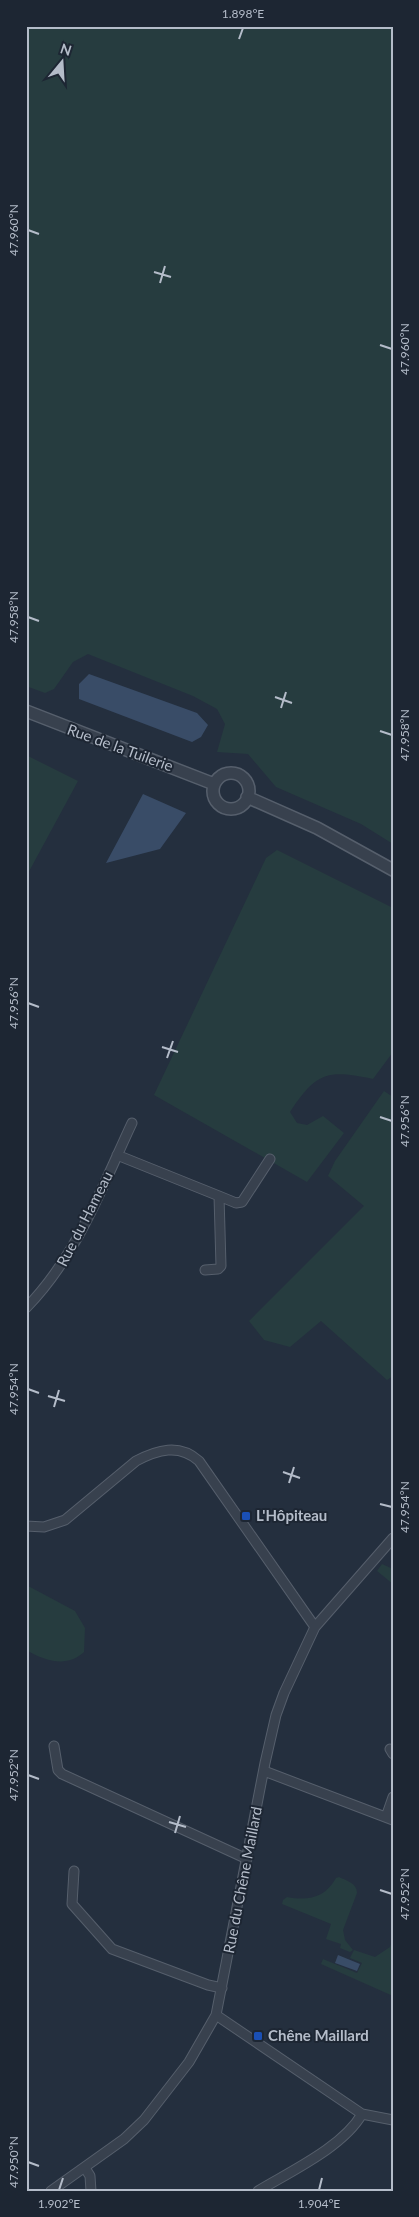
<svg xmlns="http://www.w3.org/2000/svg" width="419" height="2217" font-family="Lato,sans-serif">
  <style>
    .green { fill: #263c3f }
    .water { fill: #394c67 }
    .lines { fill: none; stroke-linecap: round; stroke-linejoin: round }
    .minor-casing { stroke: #565f6c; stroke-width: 11 }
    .tertiary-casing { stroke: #565f6c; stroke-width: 14 }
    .minor { stroke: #38414e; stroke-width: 9 }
    .tertiary { stroke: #38414e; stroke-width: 11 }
    .ticks { fill: none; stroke: #b4bcc9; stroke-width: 2 }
    .transit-dot { fill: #1a4fb4; stroke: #1d2633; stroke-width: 2 }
    .labels { text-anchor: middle; stroke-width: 4; stroke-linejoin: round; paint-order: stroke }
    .street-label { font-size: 15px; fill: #b4bcc9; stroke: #1d2633 }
    .poi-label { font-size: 15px; font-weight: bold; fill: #b4bcc9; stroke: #1d2633; text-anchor: start }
    .neatline { fill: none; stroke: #b4bcc9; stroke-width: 2 }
    .ticks-label { font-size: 12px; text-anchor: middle; fill: #b4bcc9 }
  </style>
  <rect width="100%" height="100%" fill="#242f3e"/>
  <path class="green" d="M 26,26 L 393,26 L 393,844 L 361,824 L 276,787 L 248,754 L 217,752 L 225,724 L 217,709 L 193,696 L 88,654 L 73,662 L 54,689 L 45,693 L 26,686 Z
    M 26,755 L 78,781 L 26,877 Z
    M 277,850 L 393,908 L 393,1052 L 373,1079 C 326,1069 316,1073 290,1112 L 297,1123 L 307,1125 L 323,1116 L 344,1133 L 307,1182 L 154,1095 L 266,858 Z
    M 384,1091 L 393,1097 L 393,1376 L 387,1380 L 321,1321 L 290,1347 L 264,1340 L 249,1321 L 364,1206 L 328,1176 L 335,1161 Z
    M 382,1564 L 393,1569 L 393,1584 L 377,1571 Z
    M 26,1587 L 30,1587 L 75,1611 L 85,1628 L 84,1652 C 67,1668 45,1661 26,1650 Z
    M 339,1877 C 347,1881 357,1883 357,1893 L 343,1930 L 345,1940 L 353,1950 L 350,1952 L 340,1948 L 341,1944 L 326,1939 L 331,1924 L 282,1904 L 283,1900 L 287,1897 C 308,1901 325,1898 336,1878 Z
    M 393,1938 L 393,1996 L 321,1964 L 323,1959 L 357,1973 L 362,1963 L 350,1958 L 354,1950 L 375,1957 L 390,1947 Z"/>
  <path class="water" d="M 89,674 L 197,713 L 208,725 L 201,737 L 192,742 L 79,699 L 79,684 Z
    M 143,794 L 186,813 L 160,849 L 106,863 Z
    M 338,1955 L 360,1964 L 357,1971 L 335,1963 Z"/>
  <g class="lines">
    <g class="minor-casing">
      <path id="minor" d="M 117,1155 L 219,1196 L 221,1266 L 218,1269 L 205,1270
        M 219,1196 L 236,1203 L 242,1202 L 270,1159
        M 26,1308 C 77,1256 102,1187 132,1123
        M 26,1526 L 44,1527 L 65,1520 L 136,1461 C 157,1450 179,1443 199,1461 L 315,1627
        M 54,1746 L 58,1770 L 62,1774 L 247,1859
        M 390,1749 L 393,1754
        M 264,1771 L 393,1820
        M 386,1817 L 393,1797
        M 74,1871 L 72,1904 L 112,1949 L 208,1985 L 222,1988
        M 216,2015 L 362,2114 L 393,2120
        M 85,2168 L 90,2176 L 91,2191
        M 51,2191 L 124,2139 L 144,2120 L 189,2062 L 216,2015 L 265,1763 L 276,1715 L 284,1693 L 315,1627 L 393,1538
        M 258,2191 C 291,2171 343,2147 362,2114"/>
    </g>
    <g class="tertiary-casing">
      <path id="tertiary" d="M 26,711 L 214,784
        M213 791a18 18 0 1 1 36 0a18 18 0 1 1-36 0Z
        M 247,797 L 317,828 L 393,870"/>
    </g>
    <use href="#minor" class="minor"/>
    <use href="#tertiary" class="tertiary"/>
  </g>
  <path class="ticks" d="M 239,39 L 243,28M 28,230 L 39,234M 154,272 L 171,277M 160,283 L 165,266M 380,345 L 392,349M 28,617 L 39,621M 275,697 L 292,703M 281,708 L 286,692M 380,731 L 392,735M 28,1003 L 39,1007M 162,1047 L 178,1052M 167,1058 L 173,1041M 380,1117 L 392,1121M 28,1389 L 39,1393M 48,1396 L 65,1401M 54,1407 L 59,1390M 283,1472 L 300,1478M 289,1483 L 294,1467M 380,1504 L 392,1507M 28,1775 L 39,1779M 169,1822 L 186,1827M 175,1833 L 180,1816M 380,1890 L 392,1894M 28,2162 L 39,2166M 59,2190 L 63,2178M 319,2190 L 322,2178"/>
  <g class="transit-dot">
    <rect x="241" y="1511" width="10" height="10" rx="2.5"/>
    <rect x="253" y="2031" width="10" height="10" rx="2.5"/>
  </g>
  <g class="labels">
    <g class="street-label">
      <text transform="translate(120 748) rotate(20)" y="5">Rue de la Tuilerie</text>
      <text transform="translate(85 1219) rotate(-63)" y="5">Rue du Hameau</text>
      <text transform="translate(243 1880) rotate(-79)" y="5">Rue du Chêne Maillard</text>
    </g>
    <g class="poi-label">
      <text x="256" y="1521">L'Hôpiteau</text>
      <text x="268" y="2041">Chêne Maillard</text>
    </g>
  </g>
  <rect width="419" height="2217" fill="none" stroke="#1d2633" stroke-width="55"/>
  <g transform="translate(62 62) rotate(18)" stroke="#1d2633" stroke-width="4" paint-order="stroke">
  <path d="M0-4L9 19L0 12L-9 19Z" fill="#b4bcc9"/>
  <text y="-8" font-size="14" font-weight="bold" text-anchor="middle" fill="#b4bcc9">N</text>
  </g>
  <rect x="28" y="28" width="364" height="2162" class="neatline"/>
  <g class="ticks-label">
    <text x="243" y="18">1.898°E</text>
    <text transform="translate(14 230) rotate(-90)" y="4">47.960°N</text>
    <text transform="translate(405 349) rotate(-90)" y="4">47.960°N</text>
    <text transform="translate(14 617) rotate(-90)" y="4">47.958°N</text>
    <text transform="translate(405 735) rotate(-90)" y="4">47.958°N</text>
    <text transform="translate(14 1003) rotate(-90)" y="4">47.956°N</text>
    <text transform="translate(405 1121) rotate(-90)" y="4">47.956°N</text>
    <text transform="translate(14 1389) rotate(-90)" y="4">47.954°N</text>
    <text transform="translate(405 1507) rotate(-90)" y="4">47.954°N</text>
    <text transform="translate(14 1775) rotate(-90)" y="4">47.952°N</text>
    <text transform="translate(405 1894) rotate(-90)" y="4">47.952°N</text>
    <text transform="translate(14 2162) rotate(-90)" y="4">47.950°N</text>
    <text x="59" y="2208">1.902°E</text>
    <text x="319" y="2208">1.904°E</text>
  </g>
</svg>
